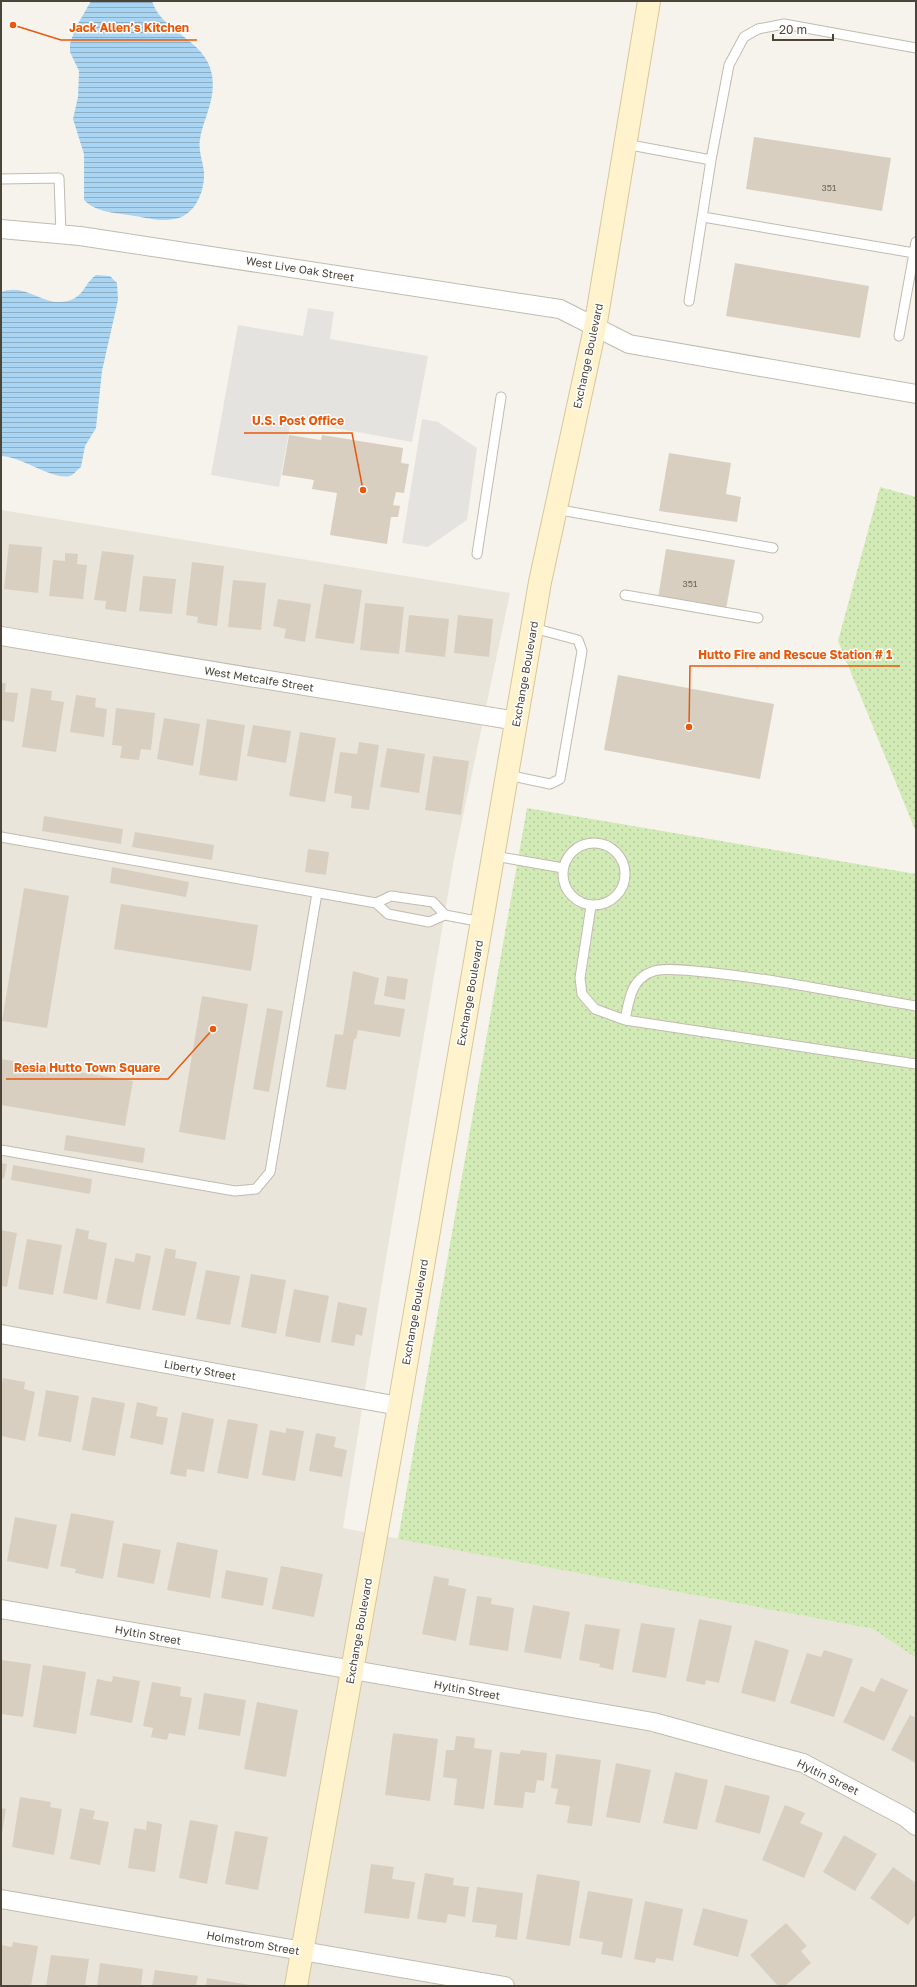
<svg xmlns="http://www.w3.org/2000/svg" width="917" height="1987" font-family="'Golos Text',sans-serif">
  <style>
    .residential { fill: #eae5da }
    .grass { fill: url(#grass-dots) }
    .parking { fill: #e5e3e0 }
    .water { fill: url(#water-rules) }
    .building { fill: #d8cfc1 }
    .lines { fill: none; stroke-linecap: round; stroke-linejoin: round }
    .lane-casing { stroke: #c2bbae; stroke-width: 11 }
    .street-casing { stroke: #c2bbae; stroke-width: 20 }
    .secondary-casing { stroke: #d6c79b; stroke-width: 24 }
    .lane { stroke: #fff; stroke-width: 9 }
    .street { stroke: #fff; stroke-width: 18 }
    .secondary { stroke: #fff3cd; stroke-width: 22 }
    .labels { text-anchor: middle; stroke-width: 3; stroke-linejoin: round; paint-order: stroke }
    .number-label { font-size: 9px; fill: #6e675b }
    .street-label { font-size: 11px; fill: #4b4439; stroke: #fff }
    .leader { fill: none; stroke: #e8590c; stroke-width: 1.5 }
    .callout-dot { fill: #e8590c; stroke: #fff; stroke-width: 1.5 }
    .callout-label { font-size: 12px; text-anchor: middle; font-weight: bold; fill: #e8590c; stroke: #fff; stroke-width: 3; stroke-linejoin: round; paint-order: stroke }
  </style>
  <defs>
    <pattern id="grass-dots" width="8" height="8" patternUnits="userSpaceOnUse"><rect width="8" height="8" fill="#d2eab5"/><path d="M2 2h.1M6 6h.1" fill="none" stroke="#b6ca9c" stroke-width="1.8" stroke-linecap="round"/></pattern>
    <pattern id="water-rules" width="6" height="5" patternUnits="userSpaceOnUse"><rect width="6" height="5" fill="#a9d4f2"/><path d="M0 2.5h6" fill="none" stroke="#8caec5"/></pattern>
  </defs>
  <rect width="100%" height="100%" fill="#f6f3ec"/>
  <path class="residential" d="M 1,510 L 510,593 L 454,859 L 385,1264 L 343,1528 L 873,1629 L 916,1658 L 916,1986 L 1,1986 Z"/>
  <path class="grass" d="M 880,487 L 916,497 L 916,832 L 838,641 Z
    M 527,808 L 916,874 L 916,1658 L 873,1629 L 398,1539 Z"/>
  <path class="parking" d="M 308,308 L 334,312 L 330,339 L 428,356 L 412,442 L 291,420 L 279,487 L 211,475 L 238,325 L 303,336 Z
    M 422,419 L 438,422 L 477,448 L 467,520 L 428,547 L 402,543 Z"/>
  <path class="water" d="M 91,1 L 152,1 C 162,33 206,39 212,75 C 216,100 204,116 200,139 C 198,150 203,162 204,172 C 205,191 195,216 174,219 C 162,222 147,218 135,216 C 118,213 96,213 84,200 L 84,154 L 73,119 L 78,97 L 79,71 L 70,52 L 70,44 L 75,29 Z
    M 96,275 L 110,276 L 117,283 L 118,300 L 102,371 L 96,428 L 85,446 L 81,467 C 78,469 75,473 72,475 C 56,483 22,456 1,456 L 1,292 C 29,281 47,313 75,298 C 84,293 87,281 96,275 Z"/>
  <path class="building" d="M 754,137 L 891,158 L 882,211 L 746,189 Z
    M 735,263 L 869,286 L 860,338 L 726,316 Z
    M 289,435 L 321,440 L 322,435 L 403,448 L 401,463 L 409,464 L 404,493 L 396,492 L 393,505 L 400,506 L 398,517 L 391,517 L 387,544 L 330,535 L 337,493 L 312,489 L 314,480 L 282,475 Z
    M 669,453 L 731,463 L 726,494 L 741,497 L 737,522 L 659,511 Z
    M 9,544 L 42,547 L 38,593 L 4,589 Z
    M 666,549 L 735,560 L 726,609 L 658,598 Z
    M 102,551 L 134,555 L 126,612 L 105,609 L 106,601 L 94,600 Z
    M 65,553 L 78,554 L 77,564 L 87,565 L 83,599 L 49,596 L 53,560 L 65,561 Z
    M 192,562 L 224,566 L 217,626 L 197,623 L 198,617 L 186,615 Z
    M 143,576 L 176,579 L 172,614 L 139,611 Z
    M 233,580 L 266,583 L 261,630 L 228,627 Z
    M 324,584 L 362,590 L 354,644 L 315,638 Z
    M 278,599 L 311,604 L 305,642 L 284,638 L 286,629 L 273,626 Z
    M 365,603 L 404,607 L 399,654 L 360,650 Z
    M 409,615 L 449,619 L 445,657 L 405,652 Z
    M 458,615 L 493,619 L 489,657 L 454,653 Z
    M 618,675 L 774,704 L 760,779 L 604,750 Z
    M 1,683 L 6,683 L 5,692 L 18,693 L 14,722 L 1,720 Z
    M 31,688 L 52,691 L 51,700 L 64,702 L 56,752 L 22,747 Z
    M 76,695 L 96,698 L 95,707 L 107,709 L 104,737 L 70,732 Z
    M 116,708 L 155,713 L 151,750 L 141,749 L 139,760 L 120,758 L 122,746 L 112,745 Z
    M 164,718 L 200,724 L 193,766 L 157,759 Z
    M 207,719 L 245,725 L 237,781 L 199,775 Z
    M 253,725 L 291,731 L 286,763 L 247,756 Z
    M 300,732 L 336,738 L 325,802 L 289,796 Z
    M 359,742 L 379,745 L 369,810 L 351,808 L 352,796 L 334,793 L 340,752 L 357,754 Z
    M 387,748 L 425,754 L 419,793 L 380,787 Z
    M 433,756 L 469,761 L 461,815 L 425,810 Z
    M 44,816 L 123,829 L 121,844 L 42,831 Z
    M 135,832 L 214,845 L 212,860 L 132,847 Z
    M 308,849 L 329,852 L 326,875 L 305,872 Z
    M 112,867 L 189,882 L 186,897 L 110,883 Z
    M 24,888 L 69,896 L 47,1028 L 2,1021 Z
    M 121,904 L 258,925 L 251,971 L 114,949 Z
    M 353,971 L 379,978 L 374,1004 L 405,1009 L 400,1037 L 358,1030 L 356,1039 L 354,1039 L 346,1090 L 326,1087 L 335,1034 L 343,1035 Z
    M 387,976 L 408,979 L 405,1000 L 384,996 Z
    M 202,996 L 248,1004 L 225,1140 L 179,1132 Z
    M 267,1008 L 283,1011 L 269,1092 L 253,1089 Z
    M 1,1059 L 133,1081 L 125,1126 L 1,1105 Z
    M 66,1135 L 145,1148 L 143,1163 L 64,1150 Z
    M 1,1163 L 7,1164 L 4,1179 L 1,1178 Z
    M 13,1165 L 92,1179 L 90,1194 L 11,1180 Z
    M 76,1228 L 89,1231 L 88,1239 L 107,1243 L 97,1300 L 63,1293 Z
    M 1,1230 L 17,1233 L 7,1287 L 1,1286 Z
    M 27,1239 L 62,1245 L 53,1295 L 18,1289 Z
    M 165,1248 L 176,1250 L 175,1258 L 197,1262 L 185,1316 L 152,1310 Z
    M 136,1253 L 151,1256 L 140,1310 L 106,1303 L 115,1258 L 134,1262 Z
    M 206,1270 L 240,1276 L 230,1325 L 196,1319 Z
    M 251,1274 L 286,1280 L 276,1334 L 241,1327 Z
    M 294,1289 L 329,1296 L 320,1343 L 285,1336 Z
    M 338,1302 L 367,1308 L 362,1336 L 356,1334 L 354,1346 L 331,1342 Z
    M 3,1378 L 25,1382 L 24,1389 L 35,1392 L 25,1441 L 1,1436 L 1,1389 Z
    M 46,1390 L 79,1396 L 71,1442 L 38,1436 Z
    M 92,1397 L 125,1403 L 115,1456 L 82,1450 Z
    M 137,1402 L 158,1407 L 156,1416 L 168,1418 L 163,1445 L 130,1438 Z
    M 182,1412 L 214,1419 L 204,1472 L 187,1469 L 186,1477 L 170,1474 Z
    M 228,1419 L 258,1424 L 248,1479 L 217,1473 Z
    M 286,1428 L 304,1431 L 295,1481 L 262,1475 L 270,1430 L 286,1433 Z
    M 316,1433 L 336,1437 L 334,1447 L 347,1450 L 342,1477 L 309,1471 Z
    M 71,1513 L 114,1521 L 103,1579 L 75,1573 L 76,1569 L 60,1566 Z
    M 15,1517 L 57,1525 L 48,1569 L 7,1561 Z
    M 177,1542 L 218,1550 L 210,1598 L 167,1590 Z
    M 123,1543 L 161,1550 L 154,1584 L 117,1577 Z
    M 281,1566 L 323,1574 L 314,1617 L 272,1609 Z
    M 226,1570 L 268,1578 L 263,1606 L 221,1598 Z
    M 434,1576 L 449,1579 L 448,1585 L 466,1589 L 456,1641 L 422,1634 Z
    M 477,1596 L 492,1598 L 491,1604 L 514,1608 L 508,1651 L 469,1645 Z
    M 533,1605 L 570,1612 L 561,1659 L 524,1652 Z
    M 699,1619 L 732,1626 L 719,1683 L 706,1680 L 705,1685 L 686,1681 Z
    M 641,1623 L 675,1628 L 666,1678 L 632,1672 Z
    M 585,1624 L 620,1629 L 613,1670 L 599,1667 L 600,1664 L 579,1660 Z
    M 755,1640 L 789,1650 L 775,1702 L 741,1693 Z
    M 824,1650 L 853,1659 L 834,1717 L 790,1703 L 807,1653 L 821,1657 Z
    M 1,1660 L 31,1664 L 23,1717 L 1,1714 Z
    M 43,1665 L 86,1672 L 76,1734 L 33,1727 Z
    M 113,1676 L 140,1681 L 132,1723 L 90,1715 L 97,1679 L 112,1682 Z
    M 881,1678 L 908,1690 L 884,1741 L 843,1722 L 861,1686 L 874,1692 Z
    M 152,1682 L 181,1687 L 180,1696 L 192,1698 L 185,1736 L 169,1733 L 167,1740 L 151,1737 L 153,1728 L 143,1726 Z
    M 204,1693 L 246,1700 L 240,1736 L 198,1729 Z
    M 257,1702 L 298,1710 L 286,1777 L 244,1769 Z
    M 910,1715 L 916,1718 L 916,1763 L 891,1750 Z
    M 393,1733 L 438,1739 L 430,1801 L 385,1795 Z
    M 456,1736 L 475,1738 L 474,1748 L 492,1750 L 484,1809 L 454,1805 L 457,1779 L 443,1777 L 446,1750 L 454,1750 Z
    M 521,1750 L 547,1753 L 544,1781 L 537,1780 L 535,1793 L 525,1792 L 523,1808 L 494,1805 L 500,1752 L 520,1754 Z
    M 556,1754 L 601,1760 L 592,1826 L 567,1823 L 570,1806 L 555,1804 L 558,1789 L 551,1788 Z
    M 616,1763 L 651,1770 L 640,1823 L 606,1817 Z
    M 675,1772 L 708,1780 L 697,1830 L 663,1823 Z
    M 725,1785 L 770,1796 L 760,1834 L 715,1822 Z
    M 20,1797 L 51,1802 L 50,1807 L 62,1809 L 54,1855 L 12,1847 Z
    M 785,1805 L 805,1813 L 800,1823 L 823,1833 L 804,1878 L 762,1860 Z
    M 1,1808 L 6,1809 L 2,1834 L 1,1834 Z
    M 80,1808 L 95,1811 L 93,1819 L 109,1822 L 100,1865 L 70,1859 Z
    M 190,1820 L 218,1825 L 207,1884 L 179,1878 Z
    M 147,1821 L 162,1824 L 155,1872 L 128,1868 L 134,1828 L 146,1830 Z
    M 235,1831 L 268,1837 L 258,1890 L 225,1884 Z
    M 844,1835 L 877,1854 L 855,1891 L 823,1872 Z
    M 371,1864 L 394,1867 L 392,1879 L 415,1882 L 409,1919 L 364,1913 Z
    M 893,1867 L 916,1883 L 916,1914 L 908,1925 L 870,1898 Z
    M 425,1873 L 454,1878 L 453,1885 L 469,1887 L 465,1917 L 448,1914 L 446,1923 L 417,1919 Z
    M 537,1874 L 580,1881 L 570,1946 L 526,1939 Z
    M 477,1887 L 523,1893 L 517,1940 L 495,1937 L 497,1925 L 472,1922 Z
    M 588,1891 L 633,1899 L 622,1958 L 601,1954 L 603,1942 L 579,1938 Z
    M 645,1901 L 683,1909 L 673,1961 L 656,1958 L 655,1963 L 634,1959 Z
    M 703,1908 L 748,1920 L 738,1957 L 693,1945 Z
    M 786,1923 L 807,1946 L 801,1951 L 811,1963 L 785,1986 L 778,1986 L 750,1955 Z
    M 13,1942 L 38,1946 L 31,1986 L 1,1986 L 1,1945 L 12,1947 Z
    M 51,1955 L 89,1959 L 85,1986 L 46,1986 Z
    M 100,1963 L 143,1969 L 141,1986 L 97,1986 Z
    M 155,1970 L 198,1976 L 196,1986 L 152,1986 Z
    M 207,1978 L 250,1985 L 250,1986 L 206,1986 Z"/>
  <g class="lines">
    <g class="lane-casing">
      <path id="lane" d="M 625,144 L 711,160 L 689,301
        M 711,160 L 729,65 L 744,37 L 758,29 L 784,24 L 916,48
        M 1,179 L 59,178 L 61,234
        M 703,217 L 914,253
        M 899,336 L 916,242
        M 555,509 L 773,548
        M 477,554 L 501,397
        M 625,595 L 758,618
        M 507,775 L 550,784 L 560,779 L 582,651 L 578,640 L 533,628
        M 1,837 L 376,903 L 391,896 L 433,902 L 445,915
        M563 874a31 31 0 1 1 62 0a31 31 0 1 1-62 0Z
        M 494,856 L 563,868
        M 376,903 L 388,914 L 429,922 L 445,915 L 482,922
        M 591,906 L 580,978 L 582,994 L 595,1009 L 625,1020 L 916,1064
        M 625,1020 C 629,1000 631,978 654,971 C 667,967 691,971 705,972 C 776,979 846,994 916,1006
        M 1,1150 L 235,1191 L 256,1189 L 270,1172 L 317,893"/>
    </g>
    <g class="street-casing">
      <path id="street" d="M 1,229 L 80,236 L 560,309 L 629,344 L 916,394
        M 1,636 L 517,721
        M 1,1334 L 399,1406
        M 1,1609 L 653,1722 L 803,1763 L 905,1817 L 916,1826
        M 1,1899 L 505,1986"/>
    </g>
    <g class="secondary-casing">
      <path id="secondary" d="M 296,1986 L 399,1406 L 540,582 L 595,328 L 649,1"/>
    </g>
    <use href="#lane" class="lane"/>
    <use href="#street" class="street"/>
    <use href="#secondary" class="secondary"/>
  </g>
  <g class="labels">
    <g class="number-label">
      <text x="829" y="191">351</text>
      <text x="690" y="587">351</text>
    </g>
    <g class="street-label">
      <text transform="translate(300 269) rotate(9)" y="4">West Live Oak Street</text>
      <text transform="translate(588 356) rotate(-78)" y="4">Exchange Boulevard</text>
      <text transform="translate(525 674) rotate(-80)" y="4">Exchange Boulevard</text>
      <text transform="translate(259 679) rotate(9)" y="4">West Metcalfe Street</text>
      <text transform="translate(470 993) rotate(-80)" y="4">Exchange Boulevard</text>
      <text transform="translate(415 1312) rotate(-80)" y="4">Exchange Boulevard</text>
      <text transform="translate(200 1370) rotate(10)" y="4">Liberty Street</text>
      <text transform="translate(359 1631) rotate(-80)" y="4">Exchange Boulevard</text>
      <text transform="translate(148 1635) rotate(10)" y="4">Hyltin Street</text>
      <text transform="translate(467 1690) rotate(10)" y="4">Hyltin Street</text>
      <text transform="translate(828 1777) rotate(26)" y="4">Hyltin Street</text>
      <text transform="translate(253 1943) rotate(10)" y="4">Holmstrom Street</text>
    </g>
  </g>
  <path class="leader" d="M13 25L61 40H197M363 490L352 433H244M689 727L690 666H900M213 1029L168 1079H6"/>
  <g class="callout-dot">
    <circle cx="13" cy="25" r="4"/>
    <circle cx="363" cy="490" r="4"/>
    <circle cx="689" cy="727" r="4"/>
    <circle cx="213" cy="1029" r="4"/>
  </g>
  <g class="callout-label">
    <text x="129" y="32">Jack Allen’s Kitchen</text>
    <text x="298" y="425">U.S. Post Office</text>
    <text x="795" y="659">Hutto Fire and Rescue Station # 1</text>
    <text x="87" y="1072">Resia Hutto Town Square</text>
  </g>
  <rect width="917" height="1987" fill="none" stroke="#4b4439" stroke-width="4"/>
  <path d="M773 34v6h60v-6" fill="none" stroke="#4b4439" stroke-width="2"/>
  <text x="779" y="34" font-size="12" fill="#4b4439" stroke="#ffffff" stroke-width="3" paint-order="stroke">20 m</text>
</svg>
